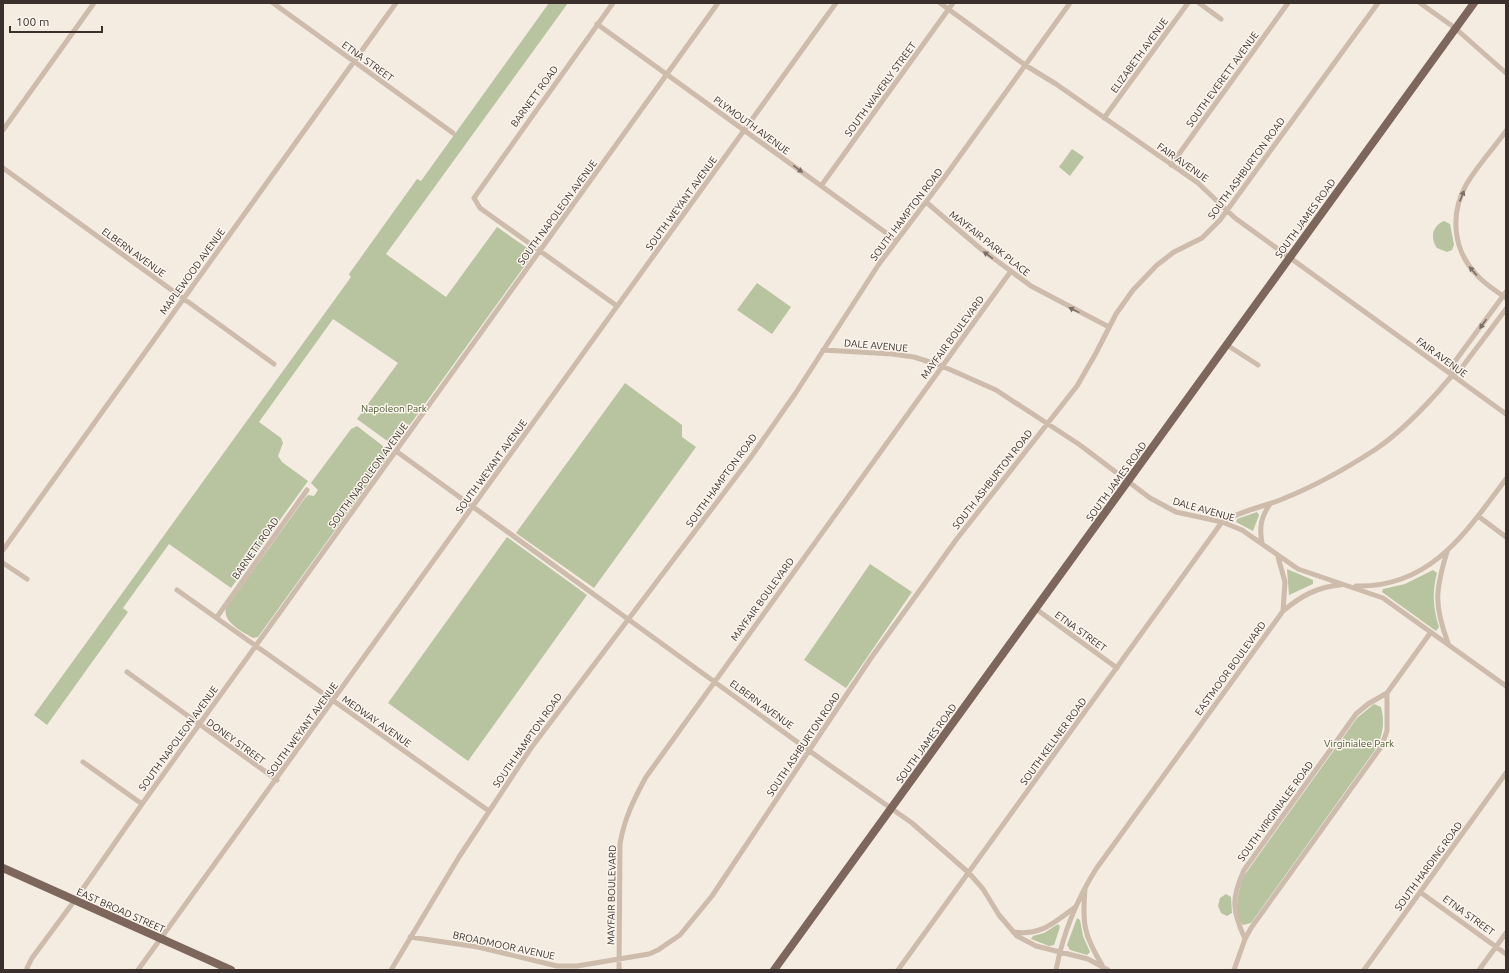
<svg xmlns="http://www.w3.org/2000/svg" width="1509" height="973" font-family="Ubuntu,sans-serif">
  <style>
    .green { fill: #b8c4a0 }
    .lines { fill: none; stroke-linecap: round; stroke-linejoin: round }
    .street { stroke: #cdbbac; stroke-width: 5 }
    .primary { stroke: #7d675c; stroke-width: 8 }
    .oneway { fill: #7d6f65 }
    .labels { text-anchor: middle; stroke-width: 3; stroke-linejoin: round; paint-order: stroke }
    .street-label { font-size: 10px; fill: #3b302b; stroke: #fbf5ee }
    .park-label { font-size: 10px; fill: #4a5a2e; stroke: #fbf5ee }
  </style>
  <rect width="100%" height="100%" fill="#f4ebe1"/>
  <path class="green" d="M 549,3 L 568,3 L 386,254 L 446,297 L 497,227 L 530,250 L 531,257 L 396,444 L 390,443 L 357,419 L 398,363 L 333,319 L 259,422 L 281,438 L 283,443 L 278,456 L 282,462 L 308,481 L 231,588 L 169,544 L 123,608 L 128,612 L 47,725 L 34,715 L 351,277 L 349,274 L 417,179 L 421,181 Z
    M 1072,149 L 1084,157 L 1070,176 L 1059,167 Z
    M 1444,221 L 1450,224 L 1454,245 L 1452,250 L 1447,252 L 1437,248 C 1430,238 1432,226 1444,221 Z
    M 757,283 L 791,307 L 772,334 L 737,310 Z
    M 625,383 L 682,425 L 682,437 L 696,447 L 594,588 L 516,533 Z
    M 357,426 L 383,446 L 388,453 L 387,458 L 258,637 L 253,638 C 243,632 222,622 226,608 L 305,498 L 308,495 L 314,496 L 318,490 L 311,483 L 351,429 Z
    M 1257,512 L 1259,515 L 1253,531 L 1236,522 L 1237,519 Z
    M 507,537 L 587,595 L 468,761 L 388,703 Z
    M 870,564 L 912,592 L 846,688 L 804,660 Z
    M 1287,569 L 1313,580 L 1313,584 L 1289,595 Z
    M 1433,570 L 1437,573 C 1432,592 1433,609 1439,627 L 1436,631 L 1382,592 L 1383,589 L 1405,584 Z
    M 1374,704 L 1381,707 C 1385,723 1383,736 1375,750 L 1251,923 L 1243,925 C 1232,912 1239,891 1243,877 L 1357,718 Z
    M 1226,894 L 1231,897 L 1232,913 L 1227,916 L 1221,913 L 1218,906 L 1220,898 Z
    M 1077,918 L 1080,920 L 1083,936 L 1090,952 L 1087,955 L 1070,950 L 1067,945 Z
    M 1058,924 L 1060,927 L 1054,945 L 1049,946 L 1031,939 L 1033,936 L 1044,933 Z"/>
  <g class="lines">
    <path class="street" d="M 273,3 L 453,133
      M 613,3 L 474,198 L 480,208 L 617,306
      M 940,3 L 1025,65 L 1056,84 L 1198,183 L 1235,218 L 1506,414
      M 1199,3 L 1221,19
      M 1420,3 L 1455,28 L 1506,73
      M 597,24 L 896,240
      M 1104,118 L 1188,3
      M 3,130 L 94,3
      M 1506,131 C 1493,149 1477,166 1466,185 C 1450,214 1453,249 1475,273 C 1483,283 1496,291 1506,298
      M 1171,165 L 1288,3
      M 3,168 L 274,364
      M 821,186 L 953,3
      M 926,202 L 981,249 L 1031,286 L 1109,327
      M 1227,345 L 1258,365
      M 823,350 L 892,354 L 914,357 L 942,366 L 996,390 L 1080,445 L 1150,498 L 1176,512 L 1222,522 L 1242,530 L 1298,569 L 1383,598 L 1506,686
      M 1451,375 L 1453,364 L 1506,292
      M 396,451 L 825,762 L 912,823 L 969,873 L 983,889 L 999,915 L 1017,936 L 1036,946 L 1088,959 L 1108,970
      M 1478,516 L 1506,537
      M 1262,543 C 1259,527 1261,517 1270,504
      M 3,550 L 396,3
      M 1447,552 C 1435,591 1434,605 1448,643
      M 1278,557 L 1285,582 L 1283,611
      M 3,563 L 27,579
      M 1356,586 C 1431,588 1466,532 1506,479
      M 177,590 L 489,811
      M 1036,609 L 1117,668
      M 217,617 L 307,490
      M 127,672 L 277,780
      M 83,762 L 142,804
      M 1085,889 C 1082,924 1084,935 1102,965
      M 1420,892 L 1506,954
      M 1013,932 C 1041,936 1053,923 1074,908
      M 410,937 L 478,947 L 557,966 L 577,966 L 649,954 L 658,950 L 680,935 L 712,896 L 871,658 L 956,540 L 1077,386 L 1096,353 L 1116,314 L 1133,290 L 1157,265 L 1174,252 L 1202,238 L 1220,220 L 1378,3
      M 1245,939 C 1232,910 1231,899 1244,870 L 1356,714 L 1368,704 L 1387,693
      M 27,968 L 32,958 L 75,900 L 142,804 L 718,3
      M 138,970 L 836,3
      M 391,970 L 459,857 L 531,748 L 751,457 L 795,394 L 879,264 L 944,178 L 1070,3
      M 619,970 L 620,844 C 624,819 634,799 646,777 L 1011,271
      M 898,970 L 1222,522 C 1241,510 1265,507 1285,498 C 1317,485 1347,468 1376,449 C 1398,434 1417,415 1435,395 C 1444,386 1449,376 1460,370 L 1506,309
      M 1056,970 C 1063,933 1076,901 1096,869 L 1283,611 C 1301,596 1317,587 1340,585
      M 1234,970 L 1245,939 L 1251,928 L 1381,747 L 1387,731 L 1387,693 L 1431,632
      M 1364,970 L 1506,773
      M 1479,970 L 1506,933"/>
    <path class="primary" d="M 3,868 L 231,970
      M 774,970 L 1474,3"/>
  </g>
  <defs><path id="oneway-solid" d="M-6-.8H1V-3.2L6.5 0L1 3.2V.8H-6Z"/></defs>
  <g class="oneway">
    <use href="#oneway-solid" transform="translate(798 169) rotate(36)"/>
    <use href="#oneway-solid" transform="translate(1462 196) rotate(-68)"/>
    <use href="#oneway-solid" transform="translate(988 255) rotate(-144)"/>
    <use href="#oneway-solid" transform="translate(1473 271) rotate(-131)"/>
    <use href="#oneway-solid" transform="translate(1074 310) rotate(-154)"/>
    <use href="#oneway-solid" transform="translate(1483 324) rotate(125)"/>
  </g>
  <g class="labels">
    <g class="street-label">
      <text transform="translate(1139 55) rotate(-54)" y="4">ELIZABETH AVENUE</text>
      <text transform="translate(368 61) rotate(36)" y="4">ETNA STREET</text>
      <text transform="translate(1222 79) rotate(-54)" y="4">SOUTH EVERETT AVENUE</text>
      <text transform="translate(880 89) rotate(-54)" y="4">SOUTH WAVERLY STREET</text>
      <text transform="translate(534 96) rotate(-54)" y="4">BARNETT ROAD</text>
      <text transform="translate(752 125) rotate(36)" y="4">PLYMOUTH AVENUE</text>
      <text transform="translate(1183 162) rotate(35)" y="4">FAIR AVENUE</text>
      <text transform="translate(1246 168) rotate(-54)" y="4">SOUTH ASHBURTON ROAD</text>
      <text transform="translate(681 203) rotate(-54)" y="4">SOUTH WEYANT AVENUE</text>
      <text transform="translate(557 212) rotate(-54)" y="4">SOUTH NAPOLEON AVENUE</text>
      <text transform="translate(906 214) rotate(-53)" y="4">SOUTH HAMPTON ROAD</text>
      <text transform="translate(1305 218) rotate(-54)" y="4">SOUTH JAMES ROAD</text>
      <text transform="translate(990 243) rotate(38)" y="4">MAYFAIR PARK PLACE</text>
      <text transform="translate(134 252) rotate(36)" y="4">ELBERN AVENUE</text>
      <text transform="translate(192 271) rotate(-54)" y="4">MAPLEWOOD AVENUE</text>
      <text transform="translate(952 337) rotate(-54)" y="4">MAYFAIR BOULEVARD</text>
      <text transform="translate(876 345) rotate(5)" y="4">DALE AVENUE</text>
      <text transform="translate(1442 357) rotate(36)" y="4">FAIR AVENUE</text>
      <text transform="translate(491 466) rotate(-54)" y="4">SOUTH WEYANT AVENUE</text>
      <text transform="translate(368 475) rotate(-54)" y="4">SOUTH NAPOLEON AVENUE</text>
      <text transform="translate(992 479) rotate(-52)" y="4">SOUTH ASHBURTON ROAD</text>
      <text transform="translate(721 480) rotate(-54)" y="4">SOUTH HAMPTON ROAD</text>
      <text transform="translate(1116 481) rotate(-54)" y="4">SOUTH JAMES ROAD</text>
      <text transform="translate(1204 509) rotate(16)" y="4">DALE AVENUE</text>
      <text transform="translate(255 548) rotate(-55)" y="4">BARNETT ROAD</text>
      <text transform="translate(762 599) rotate(-54)" y="4">MAYFAIR BOULEVARD</text>
      <text transform="translate(1081 631) rotate(36)" y="4">ETNA STREET</text>
      <text transform="translate(1230 668) rotate(-54)" y="4">EASTMOOR BOULEVARD</text>
      <text transform="translate(762 704) rotate(36)" y="4">ELBERN AVENUE</text>
      <text transform="translate(377 721) rotate(35)" y="4">MEDWAY AVENUE</text>
      <text transform="translate(302 729) rotate(-54)" y="4">SOUTH WEYANT AVENUE</text>
      <text transform="translate(178 738) rotate(-54)" y="4">SOUTH NAPOLEON AVENUE</text>
      <text transform="translate(527 740) rotate(-55)" y="4">SOUTH HAMPTON ROAD</text>
      <text transform="translate(236 741) rotate(36)" y="4">DONEY STREET</text>
      <text transform="translate(1053 741) rotate(-54)" y="4">SOUTH KELLNER ROAD</text>
      <text transform="translate(926 743) rotate(-54)" y="4">SOUTH JAMES ROAD</text>
      <text transform="translate(803 744) rotate(-56)" y="4">SOUTH ASHBURTON ROAD</text>
      <text transform="translate(1275 811) rotate(-54)" y="4">SOUTH VIRGINIALEE ROAD</text>
      <text transform="translate(1428 866) rotate(-54)" y="4">SOUTH HARDING ROAD</text>
      <text transform="translate(611 895) rotate(-89)" y="4">MAYFAIR BOULEVARD</text>
      <text transform="translate(121 910) rotate(24)" y="4">EAST BROAD STREET</text>
      <text transform="translate(1469 915) rotate(36)" y="4">ETNA STREET</text>
      <text transform="translate(504 945) rotate(12)" y="4">BROADMOOR AVENUE</text>
    </g>
    <g class="park-label">
      <text x="394" y="412">Napoleon Park</text>
      <text x="1359" y="747">Virginialee Park</text>
    </g>
  </g>
  <rect width="1509" height="973" fill="none" stroke="#3b302b" stroke-width="8"/>
  <path d="M10 26v6h92v-6" fill="none" stroke="#3b302b" stroke-width="2"/>
  <text x="16" y="26" font-size="12" fill="#3b302b" stroke="#fbf5ee" stroke-width="3" paint-order="stroke">100 m</text>
</svg>
